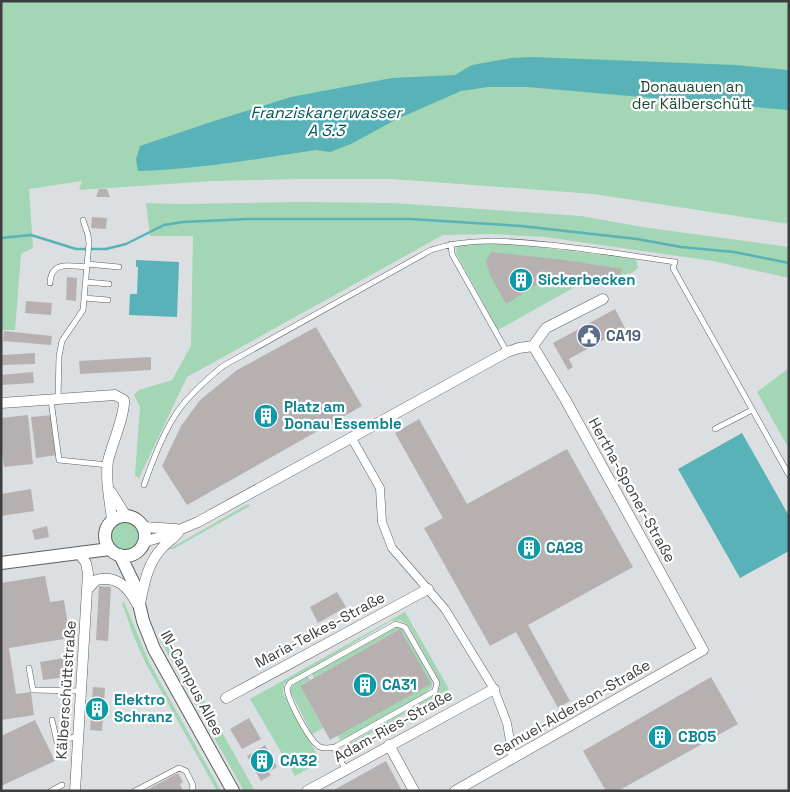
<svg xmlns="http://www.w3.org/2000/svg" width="790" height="792" font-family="'Space Grotesk',sans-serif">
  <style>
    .green { fill: #a2d6b4 }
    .water { fill: #59b2b8 }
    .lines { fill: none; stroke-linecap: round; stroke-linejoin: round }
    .stream { stroke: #59b2b8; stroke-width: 2.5 }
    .building { fill: #b6b1b0 }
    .service-casing { stroke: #5c5f61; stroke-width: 6 }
    .pedestrian-casing { stroke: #5c5f61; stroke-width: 9 }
    .minor-casing { stroke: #5c5f61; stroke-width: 11 }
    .tertiary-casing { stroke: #5c5f61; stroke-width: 14 }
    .service { stroke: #fff; stroke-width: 5 }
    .pedestrian { stroke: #fff; stroke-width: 8 }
    .minor { stroke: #fff; stroke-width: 10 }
    .tertiary { stroke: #fff; stroke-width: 12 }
    .labels { text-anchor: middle; stroke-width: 4.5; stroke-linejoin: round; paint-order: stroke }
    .park-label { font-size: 15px; fill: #1a492e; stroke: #fff }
    .culture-label { font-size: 15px; font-weight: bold; fill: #0d838f; stroke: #fff; text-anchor: start }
    .service-label { font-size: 15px; font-weight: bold; fill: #4e5e75; stroke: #fff; text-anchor: start }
    .street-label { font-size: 15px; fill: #3c3d3e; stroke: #fff }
    .water-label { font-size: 16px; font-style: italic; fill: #01555a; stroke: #fff }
  </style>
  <rect width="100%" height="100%" fill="#dcdfe2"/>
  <path class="green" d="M 1,1 L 789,1 L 789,224 L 594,194 L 392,179 L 301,179 L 213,181 L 79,190 L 82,181 L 29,189 L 33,248 L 21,254 L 15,330 L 1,330 Z
    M 298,202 L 393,203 L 581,216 L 642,227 L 789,247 L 789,278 L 713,261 L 545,237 L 491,234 L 443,235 L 187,377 L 139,478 L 135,475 L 140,407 L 134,395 L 139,390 L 172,380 L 191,346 L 193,236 L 150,236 L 146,203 L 181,204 Z
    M 504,243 L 636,259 L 638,268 L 632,273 L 582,283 L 498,330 L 456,253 L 457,246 L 470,244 Z
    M 789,368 L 789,449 L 757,392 Z
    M 248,504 L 250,506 L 173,549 L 169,549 Z
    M109 535a15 15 0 1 1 30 0a15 15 0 1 1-30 0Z
    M 124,602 L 149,662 L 221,791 L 217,791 L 146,664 L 134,637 L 122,603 Z
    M 405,612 L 449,689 L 345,748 L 345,746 L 436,694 C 440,689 441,685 438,678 L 408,625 L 400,620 L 391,621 L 284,684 L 283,693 L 319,758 L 319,763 L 295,776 L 250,699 Z
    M 395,627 L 402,628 L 403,630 L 432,680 L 432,687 L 423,695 L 360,732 L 340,740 L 338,735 L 400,629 L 314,678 L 311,672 Z
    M 167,634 L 207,706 L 199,710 L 159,638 Z
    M 307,675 L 310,680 L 300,686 L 323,728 L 312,734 L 290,691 L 293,685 Z
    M 210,711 L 255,791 L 244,791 L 202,716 Z"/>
  <path class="water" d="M 533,57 L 735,65 L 789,70 L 789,110 L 527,87 L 488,87 L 461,91 L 395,120 L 351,144 L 330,152 L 316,150 C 257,159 198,169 138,171 L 136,159 L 140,146 L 214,121 L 291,97 L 392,78 L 455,75 L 472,65 L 511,58 Z
    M 136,260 L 179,262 L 177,317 L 129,315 L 130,294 L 137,294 L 138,267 L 136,267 Z
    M 742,433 L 789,516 L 789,551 L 740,578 L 678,469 Z"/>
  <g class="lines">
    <path class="stream" d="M 1,238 L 31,235 L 76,249 L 106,249 L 126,244 L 164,225 L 183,222 L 247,219 L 410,219 L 521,226 L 637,239 L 681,247 L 734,252 L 789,263"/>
  </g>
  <path class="building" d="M 99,189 L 107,189 L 110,197 L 96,197 Z
    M 92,217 L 107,218 L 106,229 L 91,228 Z
    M 491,252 L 564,260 L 623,269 L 615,282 L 554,277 L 538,284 L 506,304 L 490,275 L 486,261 Z
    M 67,277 L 77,278 L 76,301 L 66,300 Z
    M 26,301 L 52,303 L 51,315 L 25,313 Z
    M 615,309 L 625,328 L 569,359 L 573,367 L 568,370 L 553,343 Z
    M 316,327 L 362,406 L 187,505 L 162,466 L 181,426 L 200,400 L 237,370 Z
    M 4,331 L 52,336 L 51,345 L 3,341 Z
    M 35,353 L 35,364 L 2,365 L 2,355 Z
    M 151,357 L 151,370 L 80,374 L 79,361 Z
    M 33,372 L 34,383 L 1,385 L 1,375 Z
    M 28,415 L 33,464 L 4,467 L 1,440 L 1,418 Z
    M 52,415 L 57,455 L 36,458 L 31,417 Z
    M 419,419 L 467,504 L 567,449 L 633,567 L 528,625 L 570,701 L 558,708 L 516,632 L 490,646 L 424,528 L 443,518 L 395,433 Z
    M 31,489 L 34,511 L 1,516 L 1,494 Z
    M 47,526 L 49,537 L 35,540 L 32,530 Z
    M 45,576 L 50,602 L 64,600 L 70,638 L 9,648 L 16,694 L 31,692 L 34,715 L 2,720 L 1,583 Z
    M 99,586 L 111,587 L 108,641 L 96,640 Z
    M 337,592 L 346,607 L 318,623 L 310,607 Z
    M 400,629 L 431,684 L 330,740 L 300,686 Z
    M 63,658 L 66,677 L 43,680 L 40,662 Z
    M 711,677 L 738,724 L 618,791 L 606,791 L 583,751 Z
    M 93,687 L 105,688 L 102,731 L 90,730 Z
    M 249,718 L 261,739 L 242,749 L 230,729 Z
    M 35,720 L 55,761 L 1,786 L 1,736 Z
    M 265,745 L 277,767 L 268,772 L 271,775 L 261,781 L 247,756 Z
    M 386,761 L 402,791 L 332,791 Z
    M 178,773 L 183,782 L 180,784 L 183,791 L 145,791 Z"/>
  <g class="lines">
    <g class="service-casing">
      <path id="service" d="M 451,244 L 452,254 L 507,352
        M 87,264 L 119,267
        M 86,282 L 109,284
        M 50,283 C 51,260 70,266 87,267
        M 84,298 L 108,300
        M 58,399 L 59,356 L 62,341 L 83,310 L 89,243 L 88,235 L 83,220
        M 51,400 L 59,460 L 108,465
        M 715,429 L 752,410
        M 144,485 C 152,462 161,438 174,417 C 185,398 206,380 223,366 L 431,250 C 470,237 510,241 549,245 C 591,249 633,256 675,262 L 673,268 L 789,475
        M 396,624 L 405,627 L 437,683 L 435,691 L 335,747 C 330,748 325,749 320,747 C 309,741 288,700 287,688 L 290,683 Z
        M 29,668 L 33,690 L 81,691
        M 52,720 L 57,742 L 78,736
        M 334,747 L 345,769
        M 51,791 L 62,785
        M 135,791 L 179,768 L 186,771 L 193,785 L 192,791"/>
    </g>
    <g class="pedestrian-casing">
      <path id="pedestrian" d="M 351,437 L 380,488 L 382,522 L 392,548 L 445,609 L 494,689 L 507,723 L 513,759"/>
    </g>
    <g class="minor-casing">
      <path id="minor" d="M 1,403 L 115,395 L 124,400 C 125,415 112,444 108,461 C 105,480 110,501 112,520
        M 111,492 L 126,516
        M 143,527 L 176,529
        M 144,542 L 167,535 L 198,522 L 507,352 L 519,348 L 533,346 L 546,328 L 603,299
        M 87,590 L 96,580 C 117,575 128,587 137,604
        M 140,604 C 144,584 147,565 161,549 C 166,543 173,539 178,533
        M 226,698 L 428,589
        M 389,745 L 414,791
        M 75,791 L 88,573 L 86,563 L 79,553
        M 307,791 L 494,689
        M 455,791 L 703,650 L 565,399 L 533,346"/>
    </g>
    <g class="tertiary-casing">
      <path id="tertiary" d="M105 536a20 20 0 1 1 40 0a20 20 0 1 1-40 0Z
        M 120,555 L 135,586 L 143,621 L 154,649 L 233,791
        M 1,563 L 110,549"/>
    </g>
    <use href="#service" class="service"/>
    <use href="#pedestrian" class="pedestrian"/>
    <use href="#minor" class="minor"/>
    <use href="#tertiary" class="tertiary"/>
  </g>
  <defs>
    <g id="building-disc" transform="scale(1.25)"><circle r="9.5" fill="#0f9aa8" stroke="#fff"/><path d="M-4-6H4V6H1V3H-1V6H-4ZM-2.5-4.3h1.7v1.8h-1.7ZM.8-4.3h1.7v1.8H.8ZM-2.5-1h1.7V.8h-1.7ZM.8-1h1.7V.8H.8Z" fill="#fff"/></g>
    <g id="civic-disc" transform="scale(1.25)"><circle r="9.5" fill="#5c6f8a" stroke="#fff"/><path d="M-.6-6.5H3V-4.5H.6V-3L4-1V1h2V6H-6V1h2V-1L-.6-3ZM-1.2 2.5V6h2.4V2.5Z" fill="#fff"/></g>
  </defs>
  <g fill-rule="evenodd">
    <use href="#building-disc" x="521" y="280"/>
    <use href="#civic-disc" x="589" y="336"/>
    <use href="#building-disc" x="266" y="416"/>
    <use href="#building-disc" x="529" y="548"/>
    <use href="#building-disc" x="365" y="685"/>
    <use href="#building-disc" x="97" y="709"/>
    <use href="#building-disc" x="660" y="737"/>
    <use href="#building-disc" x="262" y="761"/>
  </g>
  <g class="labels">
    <g class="park-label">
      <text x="692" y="92">Donauauen an<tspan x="692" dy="17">der Kälberschütt</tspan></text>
    </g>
    <g class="culture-label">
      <text x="538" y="285">Sickerbecken</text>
      <text x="284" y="412">Platz am<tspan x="284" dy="17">Donau Essemble</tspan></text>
      <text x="546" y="553">CA28</text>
      <text x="382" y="690">CA31</text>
      <text x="114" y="705">Elektro<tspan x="114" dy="17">Schranz</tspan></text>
      <text x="678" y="742">CB05</text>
      <text x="280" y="766">CA32</text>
    </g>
    <g class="service-label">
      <text x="606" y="341">CA19</text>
    </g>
    <g class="street-label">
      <text transform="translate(632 490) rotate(61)" y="5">Hertha-Sponer-Straße</text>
      <text transform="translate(320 630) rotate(-28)" y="5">Maria-Telkes-Straße</text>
      <text transform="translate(192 683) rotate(62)" y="5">IN-Campus Allee</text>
      <text transform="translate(66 690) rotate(-86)" y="5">Kälberschüttstraße</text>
      <text transform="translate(572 708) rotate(-30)" y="5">Samuel-Alderson-Straße</text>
      <text transform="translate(393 726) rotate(-29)" y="5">Adam-Ries-Straße</text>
    </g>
    <g class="water-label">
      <text x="326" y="118">Franziskanerwasser<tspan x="326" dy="18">A 3.3</tspan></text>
    </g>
  </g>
  <rect width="790" height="792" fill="none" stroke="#3c3d3e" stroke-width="5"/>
</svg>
